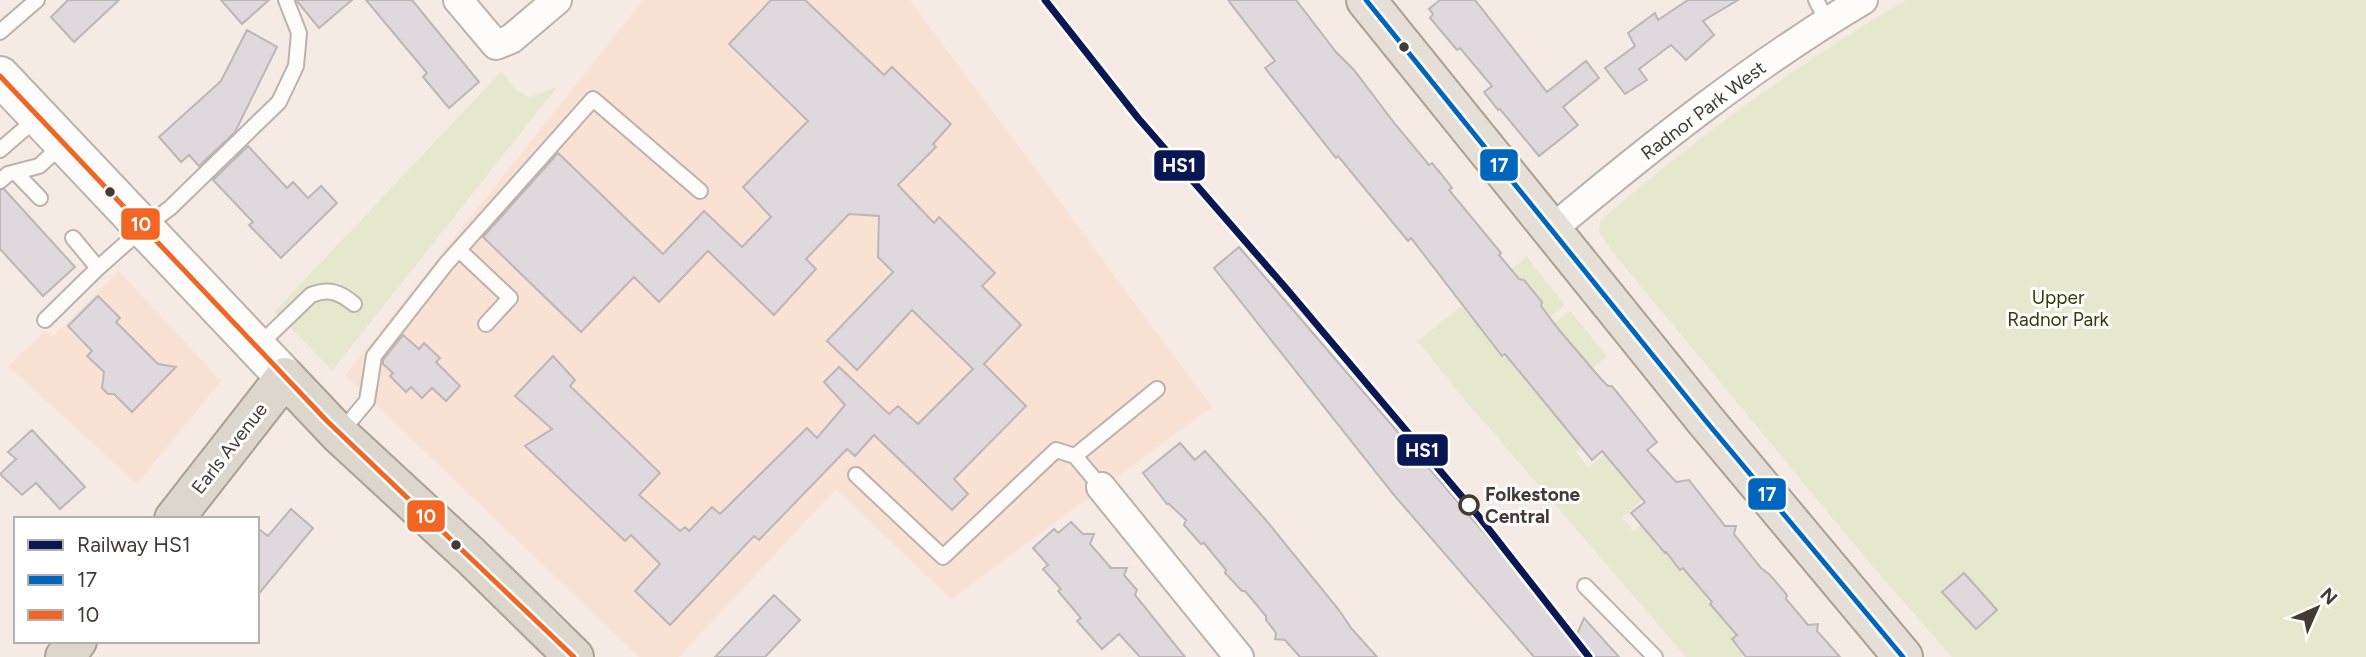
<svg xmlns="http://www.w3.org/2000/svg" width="2366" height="657" font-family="Figtree,sans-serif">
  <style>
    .built { fill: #f9e2d4 }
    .green { fill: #e6e8ce }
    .building { fill: #dfd8dd; stroke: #bcb6b7; stroke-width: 2 }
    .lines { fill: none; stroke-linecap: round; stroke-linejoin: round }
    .service-casing { stroke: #bcb2ac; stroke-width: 18 }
    .minor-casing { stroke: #bcb2ac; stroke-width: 32 }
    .secondary-casing { stroke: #bcb2ac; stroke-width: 42 }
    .primary-casing { stroke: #ab9f90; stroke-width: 42 }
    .trunk-casing { stroke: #ab9f90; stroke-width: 42 }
    .service { stroke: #fefcfb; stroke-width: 14 }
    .minor { stroke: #fefcfb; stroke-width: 28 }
    .secondary { stroke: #fefcfb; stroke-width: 38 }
    .primary { stroke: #e5dfd8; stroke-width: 38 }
    .trunk { stroke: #ddd6cc; stroke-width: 38 }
    .bus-1-casing { stroke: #fff; stroke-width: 10 }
    .bus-2-casing { stroke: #fff; stroke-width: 10 }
    .bus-1 { stroke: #0065bd; stroke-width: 5 }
    .bus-2 { stroke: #f26522; stroke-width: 5 }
    .rail-1-casing { stroke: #fff; stroke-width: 12 }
    .rail-1 { stroke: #091855; stroke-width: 7 }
    .bus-dot { fill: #453a34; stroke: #fff; stroke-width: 2.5 }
    .stop-dot { fill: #fff; stroke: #453a34; stroke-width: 3.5 }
    .labels { text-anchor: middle; stroke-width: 6; stroke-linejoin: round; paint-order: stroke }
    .street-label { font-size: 19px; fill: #453a34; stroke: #fff }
    .park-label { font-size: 19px; fill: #303c0a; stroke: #fff }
    .stop-label { font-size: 19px; font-weight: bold; fill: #453a34; stroke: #fff; text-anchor: start }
    .line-badge { stroke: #fff; stroke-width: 2.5 }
    .badge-label { font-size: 19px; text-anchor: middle; font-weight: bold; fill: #fff }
  </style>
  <rect width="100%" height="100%" fill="#f6ebe4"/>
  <path class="built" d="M 643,0 L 910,0 L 1212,407 L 951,599 L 836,489 L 679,657 L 639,657 L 345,375 Z
    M 119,271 L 221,381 L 137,484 L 8,366 L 46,331 L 52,337 Z"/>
  <path class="green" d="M 1906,0 L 2366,0 L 2366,657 L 1952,657 L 1868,561 L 1611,250 L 1599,231 L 1600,221 C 1695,138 1797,64 1906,0 Z
    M 501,72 L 516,89 L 529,97 L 557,87 L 332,371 L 303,340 L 274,312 Z
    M 1527,257 L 1565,305 L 1550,317 L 1541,306 L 1542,302 L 1537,296 L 1532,296 L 1528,291 L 1529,286 L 1524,280 L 1519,279 L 1511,269 Z
    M 1461,306 L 1473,320 L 1482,312 L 1501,336 L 1492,344 L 1504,358 L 1518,348 L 1510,361 L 1520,373 L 1529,365 L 1546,385 L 1537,394 L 1563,425 L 1593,438 L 1576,452 L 1588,467 L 1610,450 L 1651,493 L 1622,517 L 1633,531 L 1659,510 L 1654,540 L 1669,556 L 1694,558 L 1711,577 L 1699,587 L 1710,604 L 1750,624 L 1732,639 L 1744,654 L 1741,657 L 1686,657 L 1460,394 L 1418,341 Z
    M 1570,311 L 1607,356 L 1591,369 L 1553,324 Z"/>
  <path class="building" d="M 68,0 L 119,0 L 74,42 L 51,17 Z
    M 221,0 L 269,0 L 242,24 Z
    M 296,0 L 352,0 L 319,28 Z
    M 366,0 L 412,0 L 479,82 L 449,108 L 423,77 L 427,73 Z
    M 771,0 L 805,0 L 884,75 L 892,67 L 951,124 L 933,144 L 936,147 L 898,185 L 934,223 L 939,217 L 995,273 L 982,286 L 1021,325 L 984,364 L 1026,406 L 954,479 L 968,494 L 952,510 L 874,435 L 855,456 L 847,449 L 759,540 L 754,536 L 670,625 L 635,591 L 660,564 L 631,535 L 625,541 L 525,446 L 552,429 L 515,396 L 553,356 L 575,380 L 570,386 L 660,473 L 639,495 L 680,531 L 685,527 L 689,531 L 712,507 L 720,514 L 807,428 L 817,438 L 845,405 L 824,382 L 839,367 L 889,414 L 898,406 L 918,424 L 973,369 L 912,310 L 857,370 L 827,341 L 893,272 L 878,257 L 879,216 L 849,214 L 806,259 L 816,269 L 774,315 L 708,251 L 659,302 L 634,277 L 581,332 L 483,237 L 558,153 L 663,254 L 704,211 L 742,247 L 771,217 L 743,187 L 808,121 L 729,44 Z
    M 1228,0 L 1296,0 L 1336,52 L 1354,70 L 1395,124 L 1429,165 L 1432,163 L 1442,175 L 1452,188 L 1449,190 L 1501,253 L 1499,255 L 1519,279 L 1524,280 L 1542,302 L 1541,306 L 1560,331 L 1601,379 L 1608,386 L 1612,386 L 1657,442 L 1647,450 L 1676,482 L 1689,480 L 1725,526 L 1736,526 L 1734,534 L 1761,568 L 1770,575 L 1787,595 L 1786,599 L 1808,625 L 1818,624 L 1817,631 L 1840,657 L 1746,657 L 1732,639 L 1737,635 L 1710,604 L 1712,602 L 1683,568 L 1680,570 L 1666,552 L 1665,553 L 1631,513 L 1645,502 L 1602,451 L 1592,460 L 1505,354 L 1502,356 L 1411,238 L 1408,241 L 1338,156 L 1336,158 L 1265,68 L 1275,61 Z
    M 1440,0 L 1475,0 L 1547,92 L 1586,61 L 1599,78 L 1563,107 L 1578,125 L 1539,156 L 1500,109 L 1498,110 L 1484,92 L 1492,86 L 1460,48 L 1457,50 L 1430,18 L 1433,14 L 1429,9 Z
    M 1688,0 L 1738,0 L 1703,21 L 1714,35 L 1686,60 L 1671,45 L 1639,69 L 1647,80 L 1625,94 L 1605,68 L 1635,46 L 1628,33 L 1655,13 L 1658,20 Z
    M 247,30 L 277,47 L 235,132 L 199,166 L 189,155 L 181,162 L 159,137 L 221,81 Z
    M 248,146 L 287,188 L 293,182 L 308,198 L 321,186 L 337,203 L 281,258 L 249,225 L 253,222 L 213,180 Z
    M 4,189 L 75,267 L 43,296 L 0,249 L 0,190 Z
    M 1239,247 L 1511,564 L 1574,641 L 1584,618 L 1619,657 L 1534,657 L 1394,495 L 1214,268 Z
    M 98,296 L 120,318 L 116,322 L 158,364 L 176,367 L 132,412 L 114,394 L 108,394 L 102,388 L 104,372 L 87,356 L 92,351 L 68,326 Z
    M 403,335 L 419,349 L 424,343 L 440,358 L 436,362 L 460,386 L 446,401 L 432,388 L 422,398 L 411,387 L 406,392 L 390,376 L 393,373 L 383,364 L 383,360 Z
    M 32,430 L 85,487 L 60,509 L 36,483 L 22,495 L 0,474 L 16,459 L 8,452 Z
    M 1180,443 L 1195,460 L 1205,451 L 1265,519 L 1339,610 L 1351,628 L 1377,657 L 1300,657 L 1285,640 L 1275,639 L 1276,633 L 1266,620 L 1266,616 L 1245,591 L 1242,591 L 1225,573 L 1226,570 L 1204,543 L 1201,544 L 1184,525 L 1186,520 L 1169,504 L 1167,504 L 1143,473 Z
    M 291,509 L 313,528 L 257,596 L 257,528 L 268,536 Z
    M 1071,522 L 1083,534 L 1094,534 L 1090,544 L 1111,568 L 1127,568 L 1124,575 L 1137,590 L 1135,595 L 1185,657 L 1140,657 L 1119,634 L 1102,649 L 1077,621 L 1081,618 L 1058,591 L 1061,589 L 1043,569 L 1048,565 L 1033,548 L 1054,529 L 1058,533 Z
    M 1964,573 L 1997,610 L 1976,629 L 1942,592 Z
    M 774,595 L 800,620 L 765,657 L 715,657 Z"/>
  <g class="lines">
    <g class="service-casing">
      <path id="service" d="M 1816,0 L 1827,21
        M 0,32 L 37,0
        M 0,150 L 37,118
        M 15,172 L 40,198
        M 0,181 L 8,174 L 39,166 L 62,145
        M 73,238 L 98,268
        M 459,250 L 510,298 L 486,324
        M 45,320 L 98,268 L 143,228 L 170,208 L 279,102 L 296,66 L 299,33 L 286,0
        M 257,347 L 311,295 C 329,288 340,292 354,304
        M 341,432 L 367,401 L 374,356 L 446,264 L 593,99 L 700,191
        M 1075,456 L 1101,487
        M 856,475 L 943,557 L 1056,450 L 1075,456 L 1157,389
        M 1585,586 L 1655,657"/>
    </g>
    <g class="minor-casing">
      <path id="minor" d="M 458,0 L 496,45 L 511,39 L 557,0
        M 1551,230 C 1649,148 1753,65 1863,0
        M 1101,487 L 1239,657"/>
    </g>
    <g class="secondary-casing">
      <path id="secondary" d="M 0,76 L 285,377"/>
    </g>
    <g class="primary-casing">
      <path id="primary" d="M 1366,0 L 1705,420 L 1903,657"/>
    </g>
    <g class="trunk-casing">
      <path id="trunk" d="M 174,519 L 285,377 L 339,434 L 471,556 L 574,657
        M 65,657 L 77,641"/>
    </g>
    <use href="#service" class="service"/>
    <use href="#minor" class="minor"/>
    <use href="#secondary" class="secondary"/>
    <use href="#primary" class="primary"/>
    <use href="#trunk" class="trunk"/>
    <g class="bus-1-casing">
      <path id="bus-1" d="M 1366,0 L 1705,420 L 1903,657"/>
    </g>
    <g class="bus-2-casing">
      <path id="bus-2" d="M 0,76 L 327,421 L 574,657"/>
    </g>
    <use href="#bus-1" class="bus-1"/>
    <use href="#bus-2" class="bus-2"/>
    <g class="rail-1-casing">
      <path id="rail-1" d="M 1045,0 L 1138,118 L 1285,287 L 1480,518 L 1589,657"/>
    </g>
    <use href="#rail-1" class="rail-1"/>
  </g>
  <g class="bus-dot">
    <circle cx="1404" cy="47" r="6"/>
    <circle cx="110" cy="192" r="6"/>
    <circle cx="456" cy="545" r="6"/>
  </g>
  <circle class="stop-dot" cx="1469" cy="505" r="9"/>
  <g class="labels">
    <g class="street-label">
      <text transform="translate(1703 110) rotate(-37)" y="7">Radnor Park West</text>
      <text transform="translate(229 448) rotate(-52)" y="7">Earls Avenue</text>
    </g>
    <g class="park-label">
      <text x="2058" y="304">Upper<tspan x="2058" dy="22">Radnor Park</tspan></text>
    </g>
    <g class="stop-label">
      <text x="1485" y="501">Folkestone<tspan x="1485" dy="22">Central</tspan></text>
    </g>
  </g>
  <g class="line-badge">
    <rect x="1479" y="148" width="40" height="34" rx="7" fill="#0065bd"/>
    <rect x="1153" y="149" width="53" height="33" rx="7" fill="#091855"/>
    <rect x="120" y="207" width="41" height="34" rx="7" fill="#f26522"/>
    <rect x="1396" y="433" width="53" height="34" rx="7" fill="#091855"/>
    <rect x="1747" y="477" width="40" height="34" rx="7" fill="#0065bd"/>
    <rect x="406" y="499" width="40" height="34" rx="7" fill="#f26522"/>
  </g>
  <g class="badge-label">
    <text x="1499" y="172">17</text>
    <text x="1179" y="172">HS1</text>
    <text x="141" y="231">10</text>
    <text x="1422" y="457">HS1</text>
    <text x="1767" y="501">17</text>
    <text x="426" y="523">10</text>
  </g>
  <rect x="14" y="517" width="245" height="126" fill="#ffffff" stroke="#b5b0ae" stroke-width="2"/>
  <rect x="28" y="540" width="35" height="10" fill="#091855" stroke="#b5b0ae" stroke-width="2"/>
  <text x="77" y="552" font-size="21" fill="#453a34">Railway HS1</text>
  <rect x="28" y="575" width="35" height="10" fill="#0065bd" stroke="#b5b0ae" stroke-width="2"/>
  <text x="77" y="587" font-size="21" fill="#453a34">17</text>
  <rect x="28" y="610" width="35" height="10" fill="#f26522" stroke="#b5b0ae" stroke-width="2"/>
  <text x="77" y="622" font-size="21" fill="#453a34">10</text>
  <g transform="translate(2317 608) rotate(45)" stroke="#ffffff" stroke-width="5" paint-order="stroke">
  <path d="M0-5L12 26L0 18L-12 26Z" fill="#453a34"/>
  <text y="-10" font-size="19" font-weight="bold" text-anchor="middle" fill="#453a34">N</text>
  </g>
</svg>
